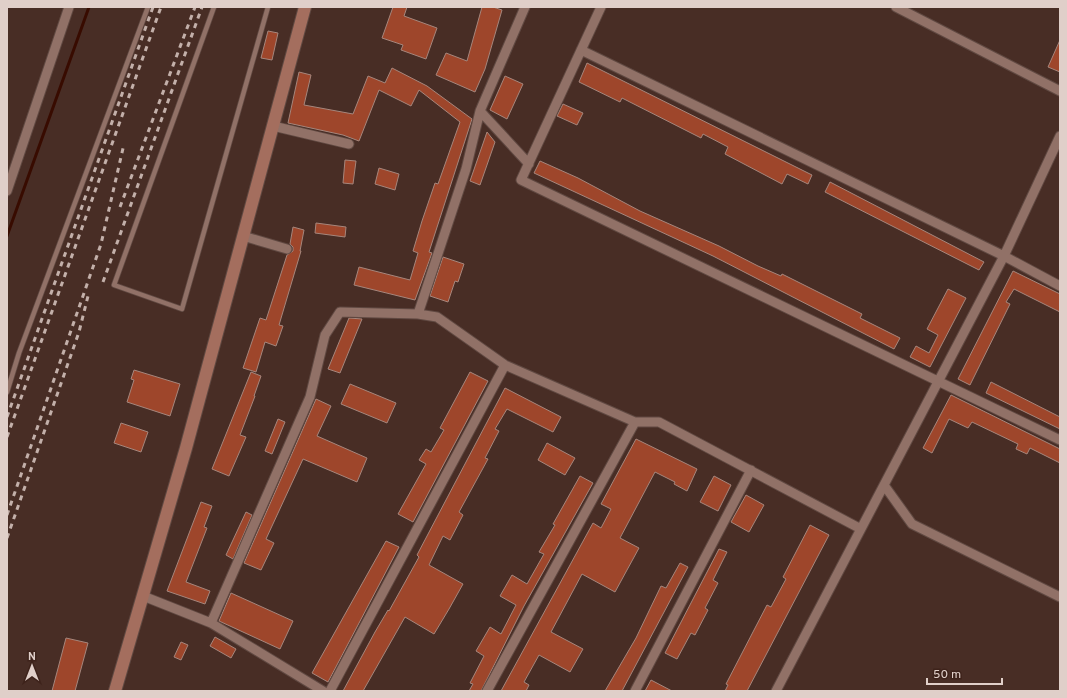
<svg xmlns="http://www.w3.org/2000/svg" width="1067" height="698" font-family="Overpass,sans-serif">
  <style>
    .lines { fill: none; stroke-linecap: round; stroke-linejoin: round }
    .stream { stroke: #380b00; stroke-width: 3 }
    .building { fill: #9e462b; stroke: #a6867c }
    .lane-casing { stroke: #604942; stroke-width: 6 }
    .street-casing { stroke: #604942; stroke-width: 11 }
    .secondary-casing { stroke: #604942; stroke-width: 14 }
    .lane { stroke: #917167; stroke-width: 4.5 }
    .street { stroke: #917167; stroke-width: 9 }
    .secondary { stroke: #a46e5e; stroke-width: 12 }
    .rail { stroke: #c3b0aa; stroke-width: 3; stroke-dasharray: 5 5; stroke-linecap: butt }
  </style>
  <rect width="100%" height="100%" fill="#482d25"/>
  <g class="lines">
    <path class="stream" d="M 7,236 L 89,7"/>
  </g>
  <path class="building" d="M 393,7 L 407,7 L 404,16 L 437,28 L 426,59 L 401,50 L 403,45 L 382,38 Z
    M 482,7 L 493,7 L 502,10 L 485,69 L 475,92 L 436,75 L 446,53 L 467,61 Z
    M 268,31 L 278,33 L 272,60 L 261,58 Z
    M 1060,40 L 1060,72 L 1048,67 Z
    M 587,63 L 812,175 L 808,184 L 787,174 L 782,184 L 725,154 L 728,147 L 703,134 L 701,138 L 622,98 L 620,102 L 579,82 Z
    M 392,68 L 427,86 L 472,119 L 429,252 L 432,253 L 415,300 L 354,285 L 359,267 L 410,280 L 418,253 L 413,251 L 422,221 L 435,183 L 438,184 L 460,122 L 419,90 L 411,106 L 379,90 L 359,141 L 343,135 L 288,123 L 299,72 L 311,75 L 304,105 L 353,114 L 368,76 L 385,83 Z
    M 505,76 L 523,84 L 507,119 L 490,110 Z
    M 563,104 L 583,113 L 577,125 L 557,116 Z
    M 487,132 L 495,142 L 480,185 L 470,181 Z
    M 345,160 L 356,161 L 353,184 L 343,183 Z
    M 540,161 L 578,178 L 640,211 L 719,246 L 758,266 L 781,276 L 782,274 L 862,314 L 860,318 L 900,338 L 894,349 L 713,256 L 534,173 Z
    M 379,168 L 399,174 L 395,190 L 375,184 Z
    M 830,182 L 984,262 L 979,270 L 825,192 Z
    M 316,223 L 346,227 L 345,237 L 315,233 Z
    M 293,227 L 304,230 L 300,251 L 301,251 L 279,325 L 283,326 L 276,346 L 265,342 L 256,372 L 243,368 L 260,318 L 266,320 L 287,255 L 293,251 L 293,247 L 290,244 Z
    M 443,257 L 464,264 L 458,282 L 455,281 L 448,302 L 430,296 Z
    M 1013,271 L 1060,294 L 1060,312 L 1014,289 L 1006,302 L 1010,304 L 970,385 L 958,379 Z
    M 948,289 L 966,298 L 930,367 L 910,357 L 916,346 L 929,353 L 938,335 L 927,329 Z
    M 349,318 L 362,319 L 340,373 L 328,369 Z
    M 134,370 L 180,384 L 170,416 L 127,402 L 134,380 L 131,379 Z
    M 251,372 L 261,376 L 254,396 L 255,396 L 240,435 L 246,437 L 229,476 L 212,469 Z
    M 470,372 L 488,381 L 413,522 L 398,514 L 426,464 L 419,460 L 426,449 L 431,452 L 444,430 L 440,428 Z
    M 991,382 L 1060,417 L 1060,429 L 986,393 Z
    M 350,384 L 396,403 L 387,423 L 341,404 Z
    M 505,388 L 561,417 L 553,432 L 507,409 L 495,429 L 499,431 L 485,458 L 488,459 L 459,512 L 463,515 L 450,540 L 443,536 L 429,565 L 463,584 L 449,609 L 434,634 L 405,617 L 363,691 L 343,691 L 375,632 L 388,610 L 389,611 L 419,557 L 417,555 Z
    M 951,395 L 1060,449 L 1060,463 L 1030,448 L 1027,454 L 1016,449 L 1018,444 L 972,422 L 968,428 L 949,419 L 932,453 L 923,448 Z
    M 316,399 L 331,406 L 317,436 L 367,458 L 357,482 L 303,459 L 266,539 L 274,543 L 261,570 L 244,563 Z
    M 278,419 L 285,422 L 272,454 L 265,451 Z
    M 121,423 L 148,432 L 141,452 L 114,443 Z
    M 636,439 L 697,469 L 687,491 L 674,484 L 675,482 L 655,472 L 620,538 L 639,548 L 615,592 L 582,574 L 551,632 L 583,649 L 570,672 L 539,655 L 524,682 L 529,685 L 526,691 L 501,691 L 593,523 L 601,528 L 611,509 L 601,504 Z
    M 547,443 L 575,458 L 565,475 L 538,460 Z
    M 580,476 L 593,483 L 524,606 L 481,691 L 469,691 L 473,684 L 470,683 L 484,656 L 476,651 L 490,627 L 501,634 L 516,605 L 500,596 L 512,575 L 527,584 L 544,554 L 539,552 L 555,525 L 553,524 Z
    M 714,476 L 731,485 L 718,511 L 700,502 Z
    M 746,495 L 764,505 L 749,532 L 731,522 Z
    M 201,502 L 212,506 L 204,527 L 207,528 L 186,582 L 210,591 L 205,604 L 167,591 Z
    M 246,512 L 252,515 L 233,559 L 226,555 Z
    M 810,525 L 829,535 L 747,691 L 725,691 L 728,685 L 726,684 L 754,630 L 767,605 L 771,607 L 786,579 L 783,577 Z
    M 386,541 L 399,547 L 328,682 L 312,673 Z
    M 719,549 L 727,552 L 713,580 L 718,583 L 705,608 L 708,610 L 695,635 L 691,633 L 677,659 L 665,653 Z
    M 680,563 L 688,567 L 622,691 L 605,691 L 636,638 L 661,586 L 666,588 Z
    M 231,593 L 293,621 L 280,649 L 219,621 Z
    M 215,637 L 236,649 L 231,658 L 210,646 Z
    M 66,638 L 88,643 L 75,691 L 52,691 Z
    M 181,642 L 188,645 L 181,660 L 174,657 Z
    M 651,680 L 672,691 L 645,691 Z"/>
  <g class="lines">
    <g class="lane-casing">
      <path id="lane" d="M 214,7 L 114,285 L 182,309 L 268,7
        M 7,392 L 19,353 L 148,7"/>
    </g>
    <g class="street-casing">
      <path id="street" d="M 601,7 L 521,180 L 1060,440
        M 896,7 L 1060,91
        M 581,50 L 1004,256 L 1060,286
        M 480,111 L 529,164
        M 273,126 L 349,144
        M 7,191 L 69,7
        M 243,236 L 287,249
        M 418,314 L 466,169 L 480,111 L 525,7
        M 884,485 L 912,524 L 1060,597
        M 143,596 L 211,623 L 323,691
        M 211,623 L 310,397 L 325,335 L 340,312 L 418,314 L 437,317 L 505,365 L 635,422 L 659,422 L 861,529
        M 330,691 L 505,365
        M 487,691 L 635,422
        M 635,691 L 751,470
        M 776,691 L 1004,256 L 1060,136"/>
    </g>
    <g class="secondary-casing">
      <path id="secondary" d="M 115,691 L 186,448 L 305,7"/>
    </g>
    <use href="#lane" class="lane"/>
    <use href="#street" class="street"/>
    <use href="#secondary" class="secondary"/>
    <path class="rail" d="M 120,207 L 195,7
      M 103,282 L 202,7
      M 7,417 L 153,7
      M 7,437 L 161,7
      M 7,515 L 101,244 L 124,144
      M 7,538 L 79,332 L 89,292"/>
  </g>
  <rect width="1067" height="698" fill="none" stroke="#e0cfc9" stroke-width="16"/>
  <g transform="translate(32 666)" stroke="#3e231b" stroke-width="3" paint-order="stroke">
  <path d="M0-3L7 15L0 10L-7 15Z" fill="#e0cfc9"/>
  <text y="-6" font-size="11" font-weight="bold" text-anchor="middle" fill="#e0cfc9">N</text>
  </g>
  <path d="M927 678v6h75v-6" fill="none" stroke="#e0cfc9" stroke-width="2"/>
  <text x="933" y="678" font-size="12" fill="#e0cfc9" stroke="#3e231b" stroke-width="3" paint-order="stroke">50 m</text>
</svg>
